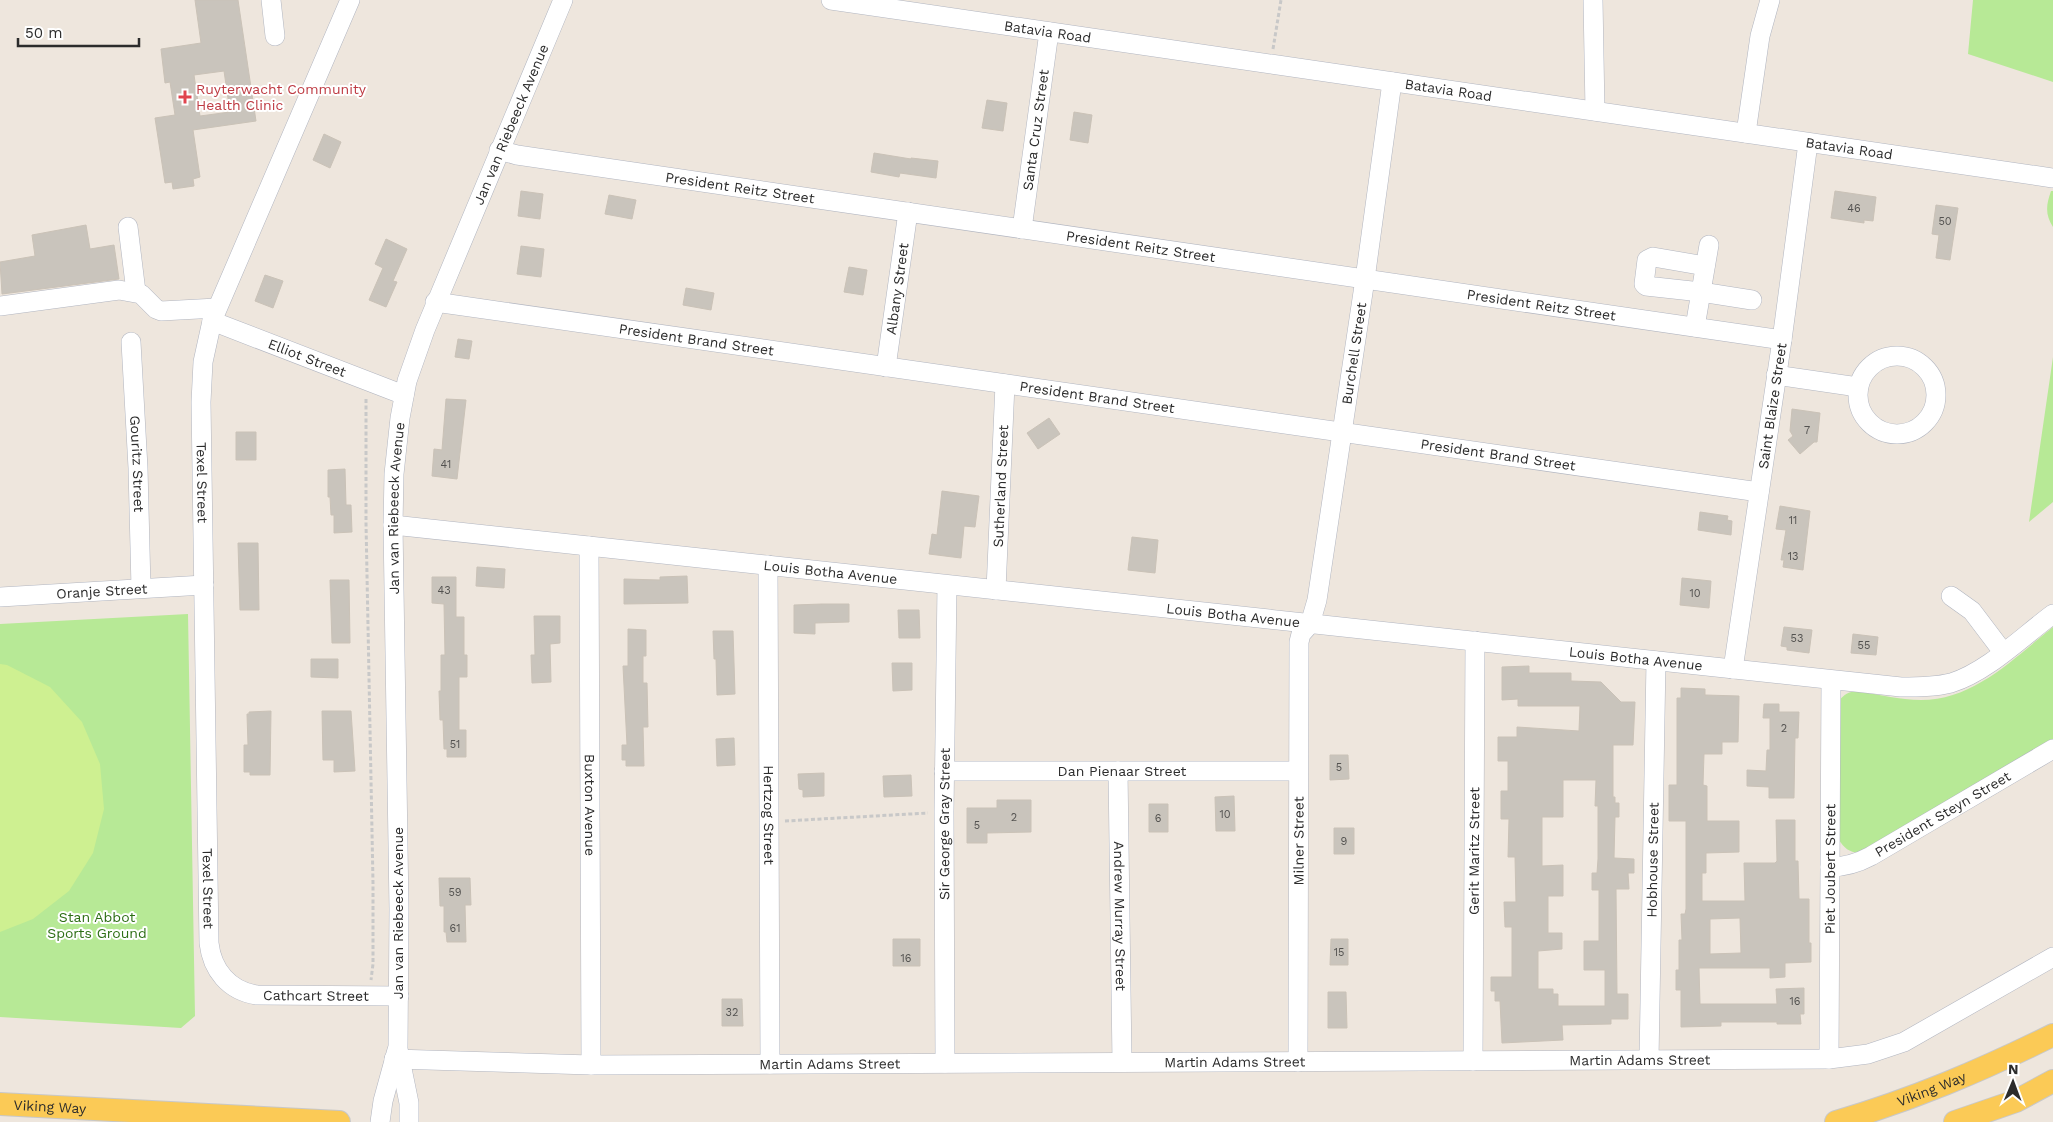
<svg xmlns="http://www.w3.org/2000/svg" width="2053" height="1122" font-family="'Work Sans',sans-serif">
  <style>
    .green { fill: #b7e996 }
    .pitch { fill: #cef091 }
    .building { fill: #c9c4bc; stroke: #cac2b7; fill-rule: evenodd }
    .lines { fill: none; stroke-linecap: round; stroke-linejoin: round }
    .minor-casing { stroke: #b1b5c0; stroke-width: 20 }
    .major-casing { stroke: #c8c8c8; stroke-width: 24 }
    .path { stroke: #c8c8c8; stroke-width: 3; stroke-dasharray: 4 2.5; stroke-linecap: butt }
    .minor { stroke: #fff; stroke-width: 19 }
    .major { stroke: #fbca56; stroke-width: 22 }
    .health-dot { fill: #e0444e; stroke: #fff; stroke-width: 2 }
    .labels { text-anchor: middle; stroke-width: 4; stroke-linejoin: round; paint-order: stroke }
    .number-label { font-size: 11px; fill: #535250 }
    .street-label { font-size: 14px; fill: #2c2c2c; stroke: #fff }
    .health-label { font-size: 14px; fill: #be3a42; stroke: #fff; text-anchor: start }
    .park-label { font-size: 14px; fill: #2e6f15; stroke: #fff }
  </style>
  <rect width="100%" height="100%" fill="#eee6dd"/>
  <path class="green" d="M 1973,0 L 2053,0 L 2053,82 L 1968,54 Z
    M 2051,191 L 2053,191 L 2053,227 C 2045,215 2046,205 2051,191 Z
    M 2053,357 L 2053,502 L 2029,522 Z
    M 188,614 L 195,1016 L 181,1028 L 0,1017 L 0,624 Z
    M 2053,627 L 2053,742 L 1859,853 C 1849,852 1844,848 1839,840 L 1839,701 C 1844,694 1849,692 1856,691 C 1878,694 1900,700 1921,700 C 1974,700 2014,658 2053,627 Z"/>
  <path class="pitch" d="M 0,664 L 7,665 L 50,687 L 82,722 L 100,764 L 104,809 L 93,853 L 69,891 L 33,919 L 0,932 Z"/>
  <path class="building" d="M 195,0 L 238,0 L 256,121 L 193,130 L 200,177 L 193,179 L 194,186 L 173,189 L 172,182 L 165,183 L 155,118 L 175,115 L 170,82 L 165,83 L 161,49 L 201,43 ZM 224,71 L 230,112 L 200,116 L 194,75 Z
    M 987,100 L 1007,103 L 1003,131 L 982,128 Z
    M 1074,112 L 1092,115 L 1088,143 L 1070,140 Z
    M 324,134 L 341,142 L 330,168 L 313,160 Z
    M 874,153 L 911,159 L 911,158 L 938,161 L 936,178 L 900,173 L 899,177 L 871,172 Z
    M 521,191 L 543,194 L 540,219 L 518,216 Z
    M 1835,191 L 1876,197 L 1873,221 L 1864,220 L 1864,223 L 1831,218 Z
    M 609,195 L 636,200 L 632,219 L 605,214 Z
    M 1936,205 L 1958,208 L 1950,260 L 1936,258 L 1939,235 L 1932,234 Z
    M 86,225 L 90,249 L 114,245 L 119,279 L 2,294 L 0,262 L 35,256 L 32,235 Z
    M 386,239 L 407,249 L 393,281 L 397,282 L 386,307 L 369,300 L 383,268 L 375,264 Z
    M 521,246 L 544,249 L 541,277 L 517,274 Z
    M 849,267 L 867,270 L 863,295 L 844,292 Z
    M 265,275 L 283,281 L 273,308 L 255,301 Z
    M 686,288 L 714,293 L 711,310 L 683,305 Z
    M 458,339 L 472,341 L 469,359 L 455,357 Z
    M 446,399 L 466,400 L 457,479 L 432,476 L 434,449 L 442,450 Z
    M 1792,409 L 1820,413 L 1817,442 L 1814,442 L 1800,454 L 1788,440 L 1793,436 L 1790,431 Z
    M 1049,418 L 1060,434 L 1038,449 L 1027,433 Z
    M 236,432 L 256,432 L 256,460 L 236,460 Z
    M 345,469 L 346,505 L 351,505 L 352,532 L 334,533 L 334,515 L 331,515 L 330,497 L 328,497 L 328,470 Z
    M 942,491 L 979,496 L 975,527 L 964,526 L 961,558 L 929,554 L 932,534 L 937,535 Z
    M 1780,506 L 1810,511 L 1803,570 L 1783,567 L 1784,560 L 1781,560 L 1786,530 L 1776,529 Z
    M 1700,512 L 1728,516 L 1727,520 L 1732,521 L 1731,535 L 1698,530 Z
    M 1132,537 L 1158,540 L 1155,573 L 1128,570 Z
    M 238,543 L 258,543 L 259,610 L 240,610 Z
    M 477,567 L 505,569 L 504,588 L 476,586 Z
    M 687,576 L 688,603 L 624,604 L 624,579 L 660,580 L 660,577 Z
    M 432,577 L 456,577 L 456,617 L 464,617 L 464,655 L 467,655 L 467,677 L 459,677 L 459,730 L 466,730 L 466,757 L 447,757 L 447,749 L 444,749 L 443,720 L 440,720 L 439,691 L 441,691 L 441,655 L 445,655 L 444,604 L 432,603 Z
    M 1682,578 L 1711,581 L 1709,608 L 1680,605 Z
    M 330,580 L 349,580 L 350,643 L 332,643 Z
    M 822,604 L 849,604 L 849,622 L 815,623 L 815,634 L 794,633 L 794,605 Z
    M 898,610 L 919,610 L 920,638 L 899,638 Z
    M 534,616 L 560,616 L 560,643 L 550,644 L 551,682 L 532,683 L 531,655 L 535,655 Z
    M 1784,627 L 1812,630 L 1809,653 L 1787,650 L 1787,647 L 1781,646 Z
    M 628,629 L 646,630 L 646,656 L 643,656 L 643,683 L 647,683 L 648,727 L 643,727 L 644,766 L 626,766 L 626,760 L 622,760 L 622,745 L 627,745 L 623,666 L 628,666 Z
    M 713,631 L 733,631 L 735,694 L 717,695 L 716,659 L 714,659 Z
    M 1853,634 L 1878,637 L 1876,655 L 1851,653 Z
    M 311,659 L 338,659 L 338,678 L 311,677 Z
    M 892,663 L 912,663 L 912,690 L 893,691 Z
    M 1529,666 L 1529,673 L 1571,673 L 1571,681 L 1601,682 L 1621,702 L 1635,702 L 1633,745 L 1613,745 L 1613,797 L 1615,797 L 1615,803 L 1619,803 L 1619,817 L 1615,817 L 1614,858 L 1634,859 L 1634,873 L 1628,873 L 1629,889 L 1616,889 L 1617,994 L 1628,994 L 1628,1019 L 1611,1019 L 1611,1024 L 1562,1025 L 1563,1040 L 1502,1043 L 1500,1001 L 1495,1001 L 1495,991 L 1491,991 L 1491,977 L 1512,977 L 1512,927 L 1505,927 L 1504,902 L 1516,902 L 1515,857 L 1508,857 L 1509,819 L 1501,819 L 1501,791 L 1508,791 L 1508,761 L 1498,761 L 1498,737 L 1517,737 L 1517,727 L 1579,731 L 1580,706 L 1518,706 L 1518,699 L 1502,700 L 1502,667 ZM 1563,780 L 1596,780 L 1595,806 L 1598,806 L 1598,859 L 1597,873 L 1592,873 L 1592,890 L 1599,890 L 1599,941 L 1584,941 L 1584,970 L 1605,970 L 1605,1006 L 1558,1006 L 1558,994 L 1553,994 L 1553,989 L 1538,989 L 1538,951 L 1562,949 L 1562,933 L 1548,933 L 1548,896 L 1563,896 L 1563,865 L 1542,866 L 1542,817 L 1563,817 Z
    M 1681,688 L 1705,689 L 1705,695 L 1739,696 L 1738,742 L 1722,742 L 1722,754 L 1704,754 L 1703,785 L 1707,786 L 1707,821 L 1739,821 L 1739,852 L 1706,853 L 1706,873 L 1702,873 L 1702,901 L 1745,901 L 1744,863 L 1775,863 L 1777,861 L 1776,820 L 1795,820 L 1795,861 L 1798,861 L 1799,899 L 1809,899 L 1809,943 L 1811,943 L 1811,962 L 1785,963 L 1785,977 L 1770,978 L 1770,968 L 1699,968 L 1700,1004 L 1777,1004 L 1776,989 L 1804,988 L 1804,1014 L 1800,1014 L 1801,1024 L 1777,1024 L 1777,1022 L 1721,1022 L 1721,1026 L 1681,1027 L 1681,990 L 1676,990 L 1676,970 L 1679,970 L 1679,940 L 1682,940 L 1681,914 L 1685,914 L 1686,909 L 1686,821 L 1669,821 L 1669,785 L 1677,785 L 1677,698 L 1681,698 ZM 1740,918 L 1741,953 L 1710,954 L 1710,919 Z
    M 1764,704 L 1779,704 L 1779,712 L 1799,712 L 1798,738 L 1795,738 L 1794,798 L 1769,798 L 1769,787 L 1747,786 L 1747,770 L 1766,771 L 1767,750 L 1770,750 L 1770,718 L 1763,718 Z
    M 271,711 L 270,775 L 250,775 L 250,772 L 244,772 L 244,745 L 248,745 L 247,714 L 249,714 L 249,712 Z
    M 322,711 L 351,711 L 355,771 L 334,772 L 334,760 L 323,760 Z
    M 734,738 L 735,765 L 717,766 L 716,739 Z
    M 1330,755 L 1348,755 L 1349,779 L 1330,780 Z
    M 824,773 L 824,796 L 803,797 L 803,790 L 799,789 L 798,774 Z
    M 911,775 L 912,796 L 884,797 L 883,776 Z
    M 1234,796 L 1235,831 L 1216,831 L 1215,797 Z
    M 997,800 L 1031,800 L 1031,832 L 987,833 L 987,843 L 967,843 L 967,808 L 997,808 Z
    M 1149,804 L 1168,804 L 1168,832 L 1149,832 Z
    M 1334,828 L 1354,828 L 1354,854 L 1334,854 Z
    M 439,878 L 470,878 L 471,905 L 465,905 L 466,942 L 447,942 L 446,932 L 444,932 L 444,906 L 440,906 Z
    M 893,939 L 920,939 L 920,966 L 893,966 Z
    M 1331,939 L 1348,939 L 1348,965 L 1330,965 Z
    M 1328,992 L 1346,992 L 1347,1028 L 1328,1028 Z
    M 722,999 L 742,999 L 743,1026 L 722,1026 Z"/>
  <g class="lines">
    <g class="minor-casing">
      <g id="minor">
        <path d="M 271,0 L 275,36"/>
        <path id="s1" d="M 350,0 L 212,321 L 203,362 L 201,402 L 209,943 C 212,970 229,991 257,995 L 399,996"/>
        <path id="s2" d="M 831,0 L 2053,178"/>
        <path d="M 1593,0 L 1595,111"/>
        <path d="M 1746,133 L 1760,36 L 1770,0"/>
        <path id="s3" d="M 499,150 L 517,155 L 1782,340"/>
        <path d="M 128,227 L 136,292"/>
        <path id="s4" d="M 1022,229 L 1049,32"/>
        <path d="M 1705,266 L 1653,257 L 1647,260 L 1644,284 L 1646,286 L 1701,292 L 1752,300"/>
        <path id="s5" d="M 435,302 L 1759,492"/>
        <path d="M 0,306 L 119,290 L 141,294 L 156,309 L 161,311 L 217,308"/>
        <path id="s6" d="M 212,321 L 404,395"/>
        <path d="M 1695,327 L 1709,245"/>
        <path id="s7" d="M 131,342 L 138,468 L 141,588"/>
        <circle cx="1897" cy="395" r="39"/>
        <path id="s8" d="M 886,367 L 908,212"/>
        <path d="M 1776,375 L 1858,387"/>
        <path id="s9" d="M 393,525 L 1901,687 C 1918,687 1935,687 1951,683 C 1987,672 2023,636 2053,614"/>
        <path id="s10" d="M 589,546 L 591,1065"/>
        <path id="s11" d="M 768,565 L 770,1064"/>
        <path id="s12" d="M 996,590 L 1005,384"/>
        <path d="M 1951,596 L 1972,611 L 2003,652"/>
        <path id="s13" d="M 0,597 L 204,585"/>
        <path id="s14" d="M 1733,669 L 1782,340 L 1808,143"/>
        <path id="s15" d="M 944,771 L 1298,771"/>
        <path id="s16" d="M 1118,771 L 1122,1062"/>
        <path id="s17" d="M 1830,867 C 1846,867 1858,863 1871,856 L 2053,749"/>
        <path id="s18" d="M 394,1059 L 591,1065 L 1829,1059 L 1868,1054 L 1904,1042 L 2053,957"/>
        <path id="s19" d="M 1829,1059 L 1831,680"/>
        <path id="s20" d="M 1649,1060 L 1656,661"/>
        <path id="s21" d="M 1473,1061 L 1475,641"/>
        <path id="s22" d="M 1298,1062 L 1299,642 L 1301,634 L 1310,624 L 1317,600 L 1365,279 L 1392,82"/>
        <path id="s23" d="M 945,1063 L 944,812 L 947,585"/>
        <path d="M 380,1122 L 383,1101 L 397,1050"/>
        <path id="s24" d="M 409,1122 L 409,1103 L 398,1049 L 399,909 L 393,525 L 394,474 L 400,418 L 407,381 L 425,330 L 563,0"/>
      </g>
    </g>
    <g class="major-casing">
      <g id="major">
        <path id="s25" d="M 0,1104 L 339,1122"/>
        <path id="s26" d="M 1836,1122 C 1914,1099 1980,1071 2053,1035"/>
        <path d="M 1955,1122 L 2016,1101 L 2053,1081"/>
      </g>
    </g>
    <path class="path" d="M 1273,49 L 1281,0
      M 366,399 L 366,523 L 373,883 L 373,964 L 371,980
      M 785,821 L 928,813"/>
    <use href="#minor" class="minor"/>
    <use href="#major" class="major"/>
  </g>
  <path class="health-dot" d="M182.5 89.5h5v5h5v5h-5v5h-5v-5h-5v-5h5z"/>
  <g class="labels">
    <g class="number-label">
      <text x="1854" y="212">46</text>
      <text x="1945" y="225">50</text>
      <text x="1807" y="434">7</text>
      <text x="446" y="468">41</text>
      <text x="1793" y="524">11</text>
      <text x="1793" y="560">13</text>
      <text x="444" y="594">43</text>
      <text x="1695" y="597">10</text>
      <text x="1797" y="642">53</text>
      <text x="1864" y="649">55</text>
      <text x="1784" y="732">2</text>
      <text x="455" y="748">51</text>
      <text x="1339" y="771">5</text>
      <text x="1225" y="818">10</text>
      <text x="1014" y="821">2</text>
      <text x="1158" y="822">6</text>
      <text x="977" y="829">5</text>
      <text x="1344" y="845">9</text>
      <text x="455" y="896">59</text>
      <text x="455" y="932">61</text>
      <text x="1339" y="956">15</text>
      <text x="906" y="962">16</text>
      <text x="1795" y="1005">16</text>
      <text x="732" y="1016">32</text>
    </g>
    <g class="street-label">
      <text dy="5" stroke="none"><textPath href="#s2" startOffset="219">Batavia Road</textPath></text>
      <text dy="5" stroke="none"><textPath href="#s2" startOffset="624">Batavia Road</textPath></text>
      <text dy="5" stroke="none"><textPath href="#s24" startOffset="1020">Jan van Riebeeck Avenue</textPath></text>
      <text dy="5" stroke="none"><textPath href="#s4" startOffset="100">Santa Cruz Street</textPath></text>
      <text dy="5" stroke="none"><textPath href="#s2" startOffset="1029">Batavia Road</textPath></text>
      <text dy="5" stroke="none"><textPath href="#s3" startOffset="244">President Reitz Street</textPath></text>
      <text dy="5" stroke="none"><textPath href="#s3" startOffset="649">President Reitz Street</textPath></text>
      <text dy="5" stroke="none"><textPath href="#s8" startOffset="79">Albany Street</textPath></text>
      <text dy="5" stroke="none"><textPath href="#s3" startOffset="1054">President Reitz Street</textPath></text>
      <text dy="5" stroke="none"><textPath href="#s5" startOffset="264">President Brand Street</textPath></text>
      <text dy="5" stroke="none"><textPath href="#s22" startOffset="716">Burchell Street</textPath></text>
      <text dy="5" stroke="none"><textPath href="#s6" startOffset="102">Elliot Street</textPath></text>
      <text dy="5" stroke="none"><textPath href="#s5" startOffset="669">President Brand Street</textPath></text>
      <text dy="5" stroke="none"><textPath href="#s14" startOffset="266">Saint Blaize Street</textPath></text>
      <text dy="5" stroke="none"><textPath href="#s5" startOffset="1074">President Brand Street</textPath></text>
      <text dy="5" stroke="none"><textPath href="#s7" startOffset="122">Gouritz Street</textPath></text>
      <text dy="5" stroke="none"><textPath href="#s1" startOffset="512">Texel Street</textPath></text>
      <text dy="5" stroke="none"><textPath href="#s12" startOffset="104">Sutherland Street</textPath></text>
      <text dy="5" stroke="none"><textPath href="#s24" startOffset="615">Jan van Riebeeck Avenue</textPath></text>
      <text dy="5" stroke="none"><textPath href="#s9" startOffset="440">Louis Botha Avenue</textPath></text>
      <text dy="5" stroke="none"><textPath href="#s13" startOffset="102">Oranje Street</textPath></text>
      <text dy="5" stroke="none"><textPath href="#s9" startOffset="845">Louis Botha Avenue</textPath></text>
      <text dy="5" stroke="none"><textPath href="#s9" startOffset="1250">Louis Botha Avenue</textPath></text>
      <text dy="5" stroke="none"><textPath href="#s15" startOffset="178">Dan Pienaar Street</textPath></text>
      <text dy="5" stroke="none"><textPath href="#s10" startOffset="259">Buxton Avenue</textPath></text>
      <text dy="5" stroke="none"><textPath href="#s17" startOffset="126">President Steyn Street</textPath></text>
      <text dy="5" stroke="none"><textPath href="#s11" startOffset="250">Hertzog Street</textPath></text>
      <text dy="5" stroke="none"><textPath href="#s23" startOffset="239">Sir George Gray Street</textPath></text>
      <text dy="5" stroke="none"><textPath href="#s22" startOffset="221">Milner Street</textPath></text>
      <text dy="5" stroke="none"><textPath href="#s21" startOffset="210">Gerit Maritz Street</textPath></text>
      <text dy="5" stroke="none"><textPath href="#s20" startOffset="200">Hobhouse Street</textPath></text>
      <text dy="5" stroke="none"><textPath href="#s19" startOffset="190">Piet Joubert Street</textPath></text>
      <text dy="5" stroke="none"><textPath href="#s1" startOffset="918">Texel Street</textPath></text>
      <text transform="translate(398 913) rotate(-90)" y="5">Jan van Riebeeck Avenue</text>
      <text dy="5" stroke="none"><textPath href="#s16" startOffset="145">Andrew Murray Street</textPath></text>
      <text dy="5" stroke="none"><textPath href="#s1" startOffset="1108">Cathcart Street</textPath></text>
      <text dy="5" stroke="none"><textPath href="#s18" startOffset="1246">Martin Adams Street</textPath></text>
      <text dy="5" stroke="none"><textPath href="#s18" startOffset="841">Martin Adams Street</textPath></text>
      <text dy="5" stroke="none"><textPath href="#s18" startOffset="436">Martin Adams Street</textPath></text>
      <text dy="5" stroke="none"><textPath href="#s26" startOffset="101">Viking Way</textPath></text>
      <text dy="5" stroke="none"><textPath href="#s25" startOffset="50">Viking Way</textPath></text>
    </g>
    <g class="health-label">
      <text x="196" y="94">Ruyterwacht Community<tspan x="196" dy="16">Health Clinic</tspan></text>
    </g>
    <g class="park-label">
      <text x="97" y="922">Stan Abbot<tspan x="97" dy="16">Sports Ground</tspan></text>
    </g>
  </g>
  <g transform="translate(2013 1082) rotate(1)" stroke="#ffffff" stroke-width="4" paint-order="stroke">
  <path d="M0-4L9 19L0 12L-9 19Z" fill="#2c2c2c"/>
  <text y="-8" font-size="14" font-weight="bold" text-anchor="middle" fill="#2c2c2c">N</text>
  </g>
  <path d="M18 38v8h121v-8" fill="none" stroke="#2c2c2c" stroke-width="2.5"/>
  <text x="25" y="38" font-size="15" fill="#2c2c2c" stroke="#ffffff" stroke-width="4" paint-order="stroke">50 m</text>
</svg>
